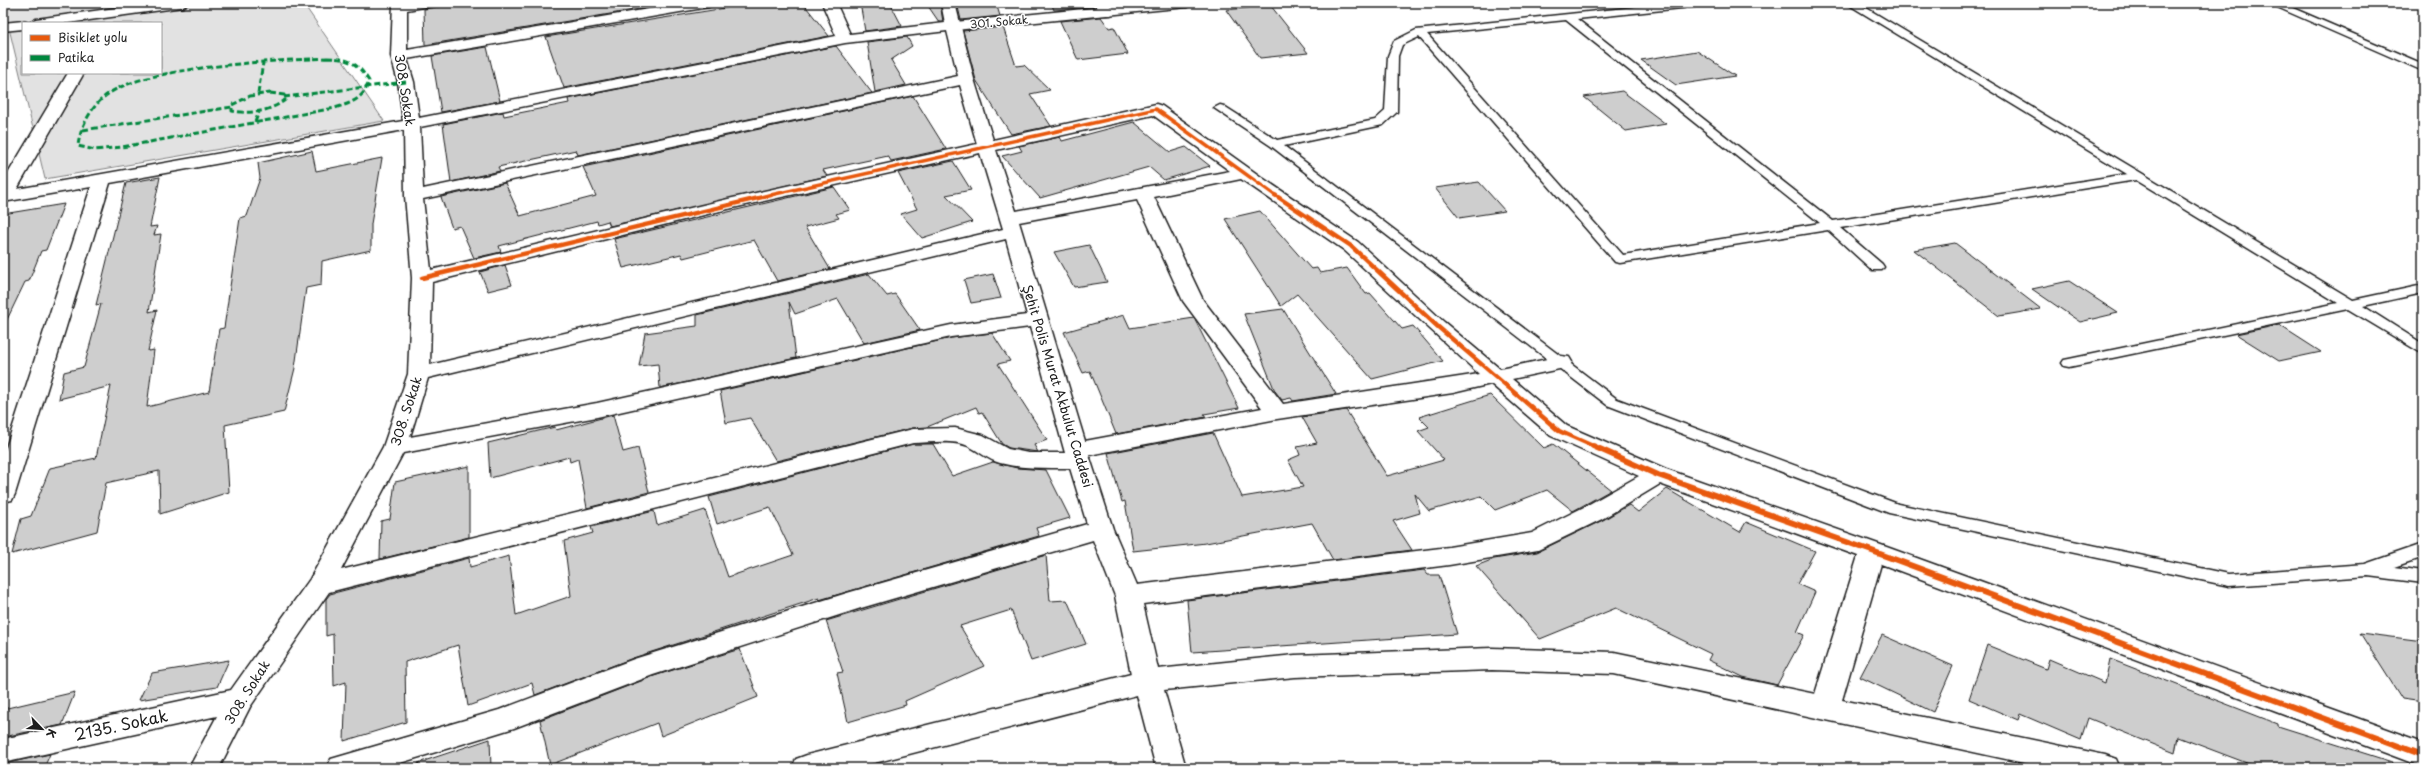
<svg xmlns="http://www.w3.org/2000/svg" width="2426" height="771" font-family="'Playpen Sans',sans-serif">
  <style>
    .green { fill: #e2e2e2; stroke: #7f7f7f; fill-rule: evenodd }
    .building { fill: #cecece; stroke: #1c1c1c }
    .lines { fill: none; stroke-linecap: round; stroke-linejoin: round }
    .lane-casing { stroke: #1c1c1c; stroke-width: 3 }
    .street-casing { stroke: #1c1c1c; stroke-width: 3 }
    .secondary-casing { stroke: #1c1c1c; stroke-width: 3 }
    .lane { fill: #fff; fill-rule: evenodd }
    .street { fill: #fff; fill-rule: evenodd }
    .secondary { fill: #fff; fill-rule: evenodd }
    .quiet { stroke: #00873e; stroke-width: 3; stroke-dasharray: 6 3; stroke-linecap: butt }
    .cycleway-far2-casing { stroke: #fff; stroke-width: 5.5 }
    .cycleway-far1-casing { stroke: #fff; stroke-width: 7 }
    .cycleway-casing { stroke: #fff; stroke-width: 8 }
    .cycleway-far2 { stroke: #e8590c; stroke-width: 3.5 }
    .cycleway-far1 { stroke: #e8590c; stroke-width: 4.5 }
    .cycleway { stroke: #e8590c; stroke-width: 6 }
    .labels { text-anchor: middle; stroke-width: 3; stroke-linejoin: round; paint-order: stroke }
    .far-street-label { font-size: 11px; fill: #1c1c1c; stroke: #fff }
    .street-label { font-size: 13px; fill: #1c1c1c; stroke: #fff }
    .near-street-label { font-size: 16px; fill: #1c1c1c; stroke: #fff }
  </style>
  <rect width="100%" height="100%" fill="#fff"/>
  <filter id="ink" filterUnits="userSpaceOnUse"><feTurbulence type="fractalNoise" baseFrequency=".025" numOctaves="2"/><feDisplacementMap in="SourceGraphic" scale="8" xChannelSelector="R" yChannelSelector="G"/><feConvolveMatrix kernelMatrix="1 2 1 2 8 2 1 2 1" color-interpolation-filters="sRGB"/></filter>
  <g filter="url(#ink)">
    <path class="green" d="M 3,3 L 303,3 L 384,121 L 45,179 ZM 23,23 L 161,23 L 161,73 L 23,73 Z"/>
    <path class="building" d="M 462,3 L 651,3 L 652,7 L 425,45 L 424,9 Z
      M 756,3 L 803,3 L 829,36 L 564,88 L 546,37 Z
      M 860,3 L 890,3 L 902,26 L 865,31 Z
      M 926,3 L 940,3 L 943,22 L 939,22 Z
      M 957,3 L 996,3 L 1000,16 L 961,20 Z
      M 1051,3 L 1091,3 L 1094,7 L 1054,10 Z
      M 1265,6 L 1271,6 L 1308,53 L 1260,58 L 1226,10 Z
      M 1101,17 L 1109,28 L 1114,27 L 1128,54 L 1078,60 L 1060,21 Z
      M 1003,27 L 1016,66 L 1024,65 L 1050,90 L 1030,94 L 1051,126 L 1011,134 L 976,80 L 963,31 Z
      M 907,37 L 912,46 L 891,60 L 906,85 L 875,92 L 867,42 Z
      M 836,46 L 872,93 L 578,155 L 576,150 L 498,167 L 500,171 L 451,182 L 443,124 L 503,112 L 504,116 L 569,103 L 568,99 Z
      M 487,47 L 500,101 L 441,112 L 432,56 Z
      M 1697,51 L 1735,76 L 1676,85 L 1641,60 Z
      M 1622,91 L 1666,124 L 1626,131 L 1584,97 Z
      M 913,96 L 946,149 L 891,161 L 888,156 L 823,170 L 827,176 L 610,226 L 608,221 L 598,224 L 597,221 L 499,246 L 501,252 L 474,258 L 460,226 L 452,228 L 441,197 L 505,183 L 520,216 L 596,196 L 583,167 Z
      M 1134,122 L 1170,152 L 1186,147 L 1210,166 L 1164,180 L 1149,167 L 1040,198 L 1002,156 L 1022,151 L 1019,146 L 1060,137 L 1062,141 Z
      M 312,151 L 316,171 L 382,158 L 371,224 L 371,250 L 322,261 L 321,285 L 306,288 L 295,368 L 284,412 L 225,425 L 229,492 L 160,514 L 159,471 L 106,483 L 97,531 L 12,554 L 21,519 L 31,516 L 50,468 L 96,458 L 111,386 L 59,399 L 64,372 L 84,367 L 101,304 L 96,305 L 126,183 L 160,177 L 150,227 L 157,226 L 154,235 L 161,234 L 149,312 L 157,310 L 148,351 L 154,350 L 147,407 L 209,392 L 219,329 L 224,328 L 240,218 L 247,216 L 260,178 L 258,163 Z
      M 953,161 L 971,190 L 946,195 L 972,222 L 922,238 L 901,214 L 917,209 L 898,173 Z
      M 1479,182 L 1505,211 L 1459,218 L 1435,188 Z
      M 834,187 L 850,210 L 836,214 L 839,218 L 805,227 L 830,269 L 777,281 L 754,240 L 683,258 L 681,254 L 623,268 L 614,239 Z
      M 64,204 L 46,250 L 41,251 L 29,281 L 25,282 L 3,328 L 3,214 Z
      M 1260,211 L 1311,269 L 1317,268 L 1320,273 L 1347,268 L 1366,294 L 1370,293 L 1402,329 L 1413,326 L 1443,361 L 1372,379 L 1297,294 L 1281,306 L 1225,219 Z
      M 1955,243 L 2041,309 L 1999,316 L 1914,250 Z
      M 1089,245 L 1107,282 L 1074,287 L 1054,252 Z
      M 505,265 L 512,285 L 488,291 L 480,272 Z
      M 869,274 L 887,296 L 895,294 L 920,330 L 864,343 L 838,299 L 795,314 L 789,302 L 796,358 L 660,388 L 658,364 L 639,366 L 645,333 L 697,326 L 697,315 Z
      M 993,274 L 1001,298 L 971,303 L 964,280 Z
      M 2069,281 L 2118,313 L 2080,322 L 2032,289 Z
      M 1283,309 L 1324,375 L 1336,394 L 1293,401 L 1291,398 L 1282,400 L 1275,391 L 1244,314 Z
      M 1124,315 L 1130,328 L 1194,318 L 1239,408 L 1204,414 L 1206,417 L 1116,434 L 1090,371 L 1083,373 L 1064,332 Z
      M 2279,325 L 2321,352 L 2279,361 L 2236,334 Z
      M 992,333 L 1010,361 L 998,364 L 1047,440 L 1034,445 L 1038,452 L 1009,448 L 1002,444 L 982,412 L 979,413 L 976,407 L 927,427 L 913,428 L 776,461 L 750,418 L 726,423 L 720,391 L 951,338 Z
      M 1490,395 L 1544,448 L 1553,444 L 1611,490 L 1573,511 L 1547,490 L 1495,510 L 1481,496 L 1429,511 L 1415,494 L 1420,513 L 1393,521 L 1412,550 L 1333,560 L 1312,523 L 1206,543 L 1133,551 L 1125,501 L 1122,502 L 1108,453 L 1213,433 L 1242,497 L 1303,487 L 1288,460 L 1300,455 L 1297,447 L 1317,443 L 1302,417 L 1346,410 L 1387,476 L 1444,460 L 1418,431 L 1429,427 L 1419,417 Z
      M 613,415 L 623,452 L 638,448 L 649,492 L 587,508 L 578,459 L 570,462 L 569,457 L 490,478 L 488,443 L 555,427 L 556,430 Z
      M 913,444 L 933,444 L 952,476 L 993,462 L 1017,468 L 1046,470 L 1070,518 L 1036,528 L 1039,536 L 819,600 L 819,598 L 633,658 L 535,695 L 532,683 L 468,706 L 458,645 L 405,662 L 406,722 L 344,741 L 346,682 L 334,686 L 333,634 L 326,636 L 326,599 L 330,594 L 469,558 L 470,567 L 509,556 L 516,615 L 571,596 L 564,541 L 593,533 L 591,527 L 654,511 L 657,525 L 705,510 L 728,577 L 793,555 L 770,507 L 717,524 L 709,497 Z
      M 469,466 L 469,537 L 380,559 L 381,521 L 390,519 L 395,482 Z
      M 1667,489 L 1740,532 L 1746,522 L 1815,551 L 1797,584 L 1815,592 L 1797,632 L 1804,635 L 1777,685 L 1743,677 L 1708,660 L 1711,654 L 1616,608 L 1540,639 L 1476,566 L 1494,559 L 1537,552 L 1603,520 L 1629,505 L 1638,512 Z
      M 1046,555 L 1050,601 L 1067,600 L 1086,644 L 1031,661 L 1011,610 L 960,626 L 984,666 L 905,701 L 906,705 L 848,722 L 837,673 L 843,672 L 826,621 Z
      M 1424,570 L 1428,575 L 1439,575 L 1457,634 L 1192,652 L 1187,600 Z
      M 2360,633 L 2423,641 L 2423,702 L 2402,699 Z
      M 1882,635 L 1953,666 L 1933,712 L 1860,677 Z
      M 1987,645 L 2046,669 L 2049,659 L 2105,683 L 2110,659 L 2278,724 L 2278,726 L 2392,762 L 2391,768 L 2260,768 L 2178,737 L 2175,753 L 2088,718 L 2081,740 L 2020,714 L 2018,720 L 1969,699 Z
      M 740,649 L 758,697 L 661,736 L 657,723 L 550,765 L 540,720 L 654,676 Z
      M 229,660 L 217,687 L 139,700 L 152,673 Z
      M 75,692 L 62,725 L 3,737 L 3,709 Z
      M 490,739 L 491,768 L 419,768 L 418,763 Z
      M 50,754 L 44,768 L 3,768 L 3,764 Z"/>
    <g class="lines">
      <g class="lane-casing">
        <path id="lane" d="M 1673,3 L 1706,3 L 1701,6 L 1577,19 L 1833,221 L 2127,174 L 1846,3 L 1858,3 L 2353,300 L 2423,285 L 2423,293 L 2363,306 L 2423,344 L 2423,354 L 2348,309 L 2069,367 L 2064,366 L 2062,363 L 2064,360 L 2069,359 L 2338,303 L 2136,180 L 1840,228 L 1882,264 L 1884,267 L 1882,270 L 1872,270 L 1828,230 L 1620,263 L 1615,262 L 1419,37 L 1402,45 L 1398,56 L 1397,112 L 1383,125 L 1284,146 L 1617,399 L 1898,504 L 2229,574 L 2365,564 L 2423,544 L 2423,557 L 2394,567 L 2423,571 L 2423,583 L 2368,576 L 2229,586 L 1889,513 L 1607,405 L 1271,146 L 1214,108 L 1220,105 L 1224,106 L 1277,140 L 1375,120 L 1385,111 L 1388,56 L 1394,41 L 1416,30 ZM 1566,20 L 1820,223 L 1623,255 L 1427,34 Z
          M 2268,3 L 2281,3 L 2423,64 L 2423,71 Z"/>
      </g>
      <g class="street-casing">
        <path id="street" d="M 152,3 L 190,3 L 183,7 L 68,23 L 23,23 L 23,29 L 3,31 L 3,23 L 23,21 L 29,23 L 36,19 Z
          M 393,3 L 431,3 L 429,6 L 407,10 L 407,50 L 684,3 L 716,3 L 709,7 L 407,59 L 414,82 L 419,118 L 836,36 L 822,3 L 836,3 L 850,34 L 945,23 L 941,3 L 955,3 L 974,79 L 993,140 L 1156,104 L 1162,106 L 1264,179 L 1358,242 L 1444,322 L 1500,369 L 1561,356 L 1569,357 L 1572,362 L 1569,367 L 1512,379 L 1567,426 L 1666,469 L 1881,545 L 2423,742 L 2423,767 L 1881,564 L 1842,700 L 2105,755 L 2116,759 L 2120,768 L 2047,768 L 1614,674 L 1492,670 L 1295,677 L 1164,690 L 1186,768 L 1156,768 L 1137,695 L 855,768 L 792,768 L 796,759 L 807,755 L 1131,674 L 1115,596 L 1093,540 L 861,608 L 653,675 L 514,728 L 384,768 L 327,768 L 331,759 L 499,710 L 634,659 L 847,593 L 1087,524 L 1070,468 C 1046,468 1023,469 1000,463 C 988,460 979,451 968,446 C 952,439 930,443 913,443 L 329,592 L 250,707 L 219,768 L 189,768 L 217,716 L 3,763 L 3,739 L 231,690 L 310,579 L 383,447 L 408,374 L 412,278 L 405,196 L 404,130 L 110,183 L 15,494 L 12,500 L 3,502 L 3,457 L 91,187 L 3,202 L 3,182 L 68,73 L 84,73 L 17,189 L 403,121 L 398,82 L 391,56 ZM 947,31 L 958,76 L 423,189 L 420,127 L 845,43 ZM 960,85 L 977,144 L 728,199 L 431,270 L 423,199 ZM 1153,115 L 1230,171 L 1016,211 L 996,150 ZM 980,153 L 1003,229 L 430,365 L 432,282 L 728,209 ZM 1241,179 L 1344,250 L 1479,374 L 1283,404 L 1203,300 L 1154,197 ZM 1137,200 L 1183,301 L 1262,408 L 1085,441 L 1019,222 ZM 1006,239 L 1027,315 L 951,325 L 597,403 L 410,437 L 428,378 ZM 1030,327 L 1065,453 L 1028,453 L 1008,449 L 983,435 L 955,428 L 913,429 L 341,570 L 403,453 L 597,417 L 951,337 ZM 1491,384 L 1551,436 L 1639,476 L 1584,507 L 1532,533 L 1449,547 L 1137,585 L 1113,529 L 1089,455 L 1277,419 L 1453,393 ZM 1660,484 L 1858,556 L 1815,694 L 1614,652 L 1492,648 L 1295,655 L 1158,669 L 1143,604 L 1449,565 L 1538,550 L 1602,519 Z
          M 1095,3 L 1109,3 L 1113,12 L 1111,15 L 1101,15 Z"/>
      </g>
      <g class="secondary-casing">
        <path id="secondary" d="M 1144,3 L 1194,3 L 1187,7 L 955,30 L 948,26 L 955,22 Z"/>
      </g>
      <use href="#lane" class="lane"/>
      <use href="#street" class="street"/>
      <use href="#secondary" class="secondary"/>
      <path class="quiet" d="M 327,58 C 348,58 358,63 369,81 C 364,99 351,103 335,108 L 122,147 L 95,150 L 78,146 C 80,127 92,105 108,94 C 147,66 276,61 327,58 Z
        M 258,93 L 263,63
        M 270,93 L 284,95 L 285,100 C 269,112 251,114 232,111 L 232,105 L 250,96 Z
        M 284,97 L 406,82
        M 255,122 L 259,112
        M 83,130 L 232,107"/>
      <g class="cycleway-far2-casing">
        <path id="cycleway-far2" d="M 766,196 L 1156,109 L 1276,196"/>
      </g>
      <g class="cycleway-far1-casing">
        <path id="cycleway-far1" d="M 1275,195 L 1351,246 L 1437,326 L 1559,431 L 1595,447
          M 422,278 L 771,195"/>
      </g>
      <g class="cycleway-casing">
        <path id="cycleway" d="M 1593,446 L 1658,475 L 1872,551 L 2423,755"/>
      </g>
      <use href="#cycleway-far2" class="cycleway-far2"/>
      <use href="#cycleway-far1" class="cycleway-far1"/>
      <use href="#cycleway" class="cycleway"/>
    </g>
  </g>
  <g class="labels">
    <g class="far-street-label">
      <text transform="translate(999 22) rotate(-5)" y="4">301. Sokak</text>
    </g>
    <g class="street-label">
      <text transform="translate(405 90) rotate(81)" y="5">308. Sokak</text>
      <text transform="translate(1058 386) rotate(73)" y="5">Şehit Polis Murat Akbulut Caddesi</text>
      <text transform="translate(406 411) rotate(-72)" y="5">308. Sokak</text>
      <text transform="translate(247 692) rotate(-58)" y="5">308. Sokak</text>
    </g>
    <g class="near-street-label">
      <text transform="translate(121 725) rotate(-12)" y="6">2135. Sokak</text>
    </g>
  </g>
  <rect width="2426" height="771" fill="none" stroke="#fff" stroke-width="16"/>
  <rect x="8" y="8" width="2410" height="755" fill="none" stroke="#1c1c1c" stroke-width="1.5" filter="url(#ink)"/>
  <rect x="22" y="22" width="140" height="52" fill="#ffffff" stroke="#a4a4a4"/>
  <rect x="30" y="35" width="20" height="6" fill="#e8590c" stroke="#a4a4a4"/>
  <text x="58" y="42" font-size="12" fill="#1c1c1c">Bisiklet yolu</text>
  <rect x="30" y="55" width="20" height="6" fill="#00873e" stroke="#a4a4a4"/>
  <text x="58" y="62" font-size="12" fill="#1c1c1c">Patika</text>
  <g transform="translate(42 729) rotate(115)" stroke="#ffffff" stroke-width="3" paint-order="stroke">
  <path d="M0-3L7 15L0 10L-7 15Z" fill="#1c1c1c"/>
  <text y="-6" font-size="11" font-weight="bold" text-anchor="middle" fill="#1c1c1c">K</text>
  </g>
</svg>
